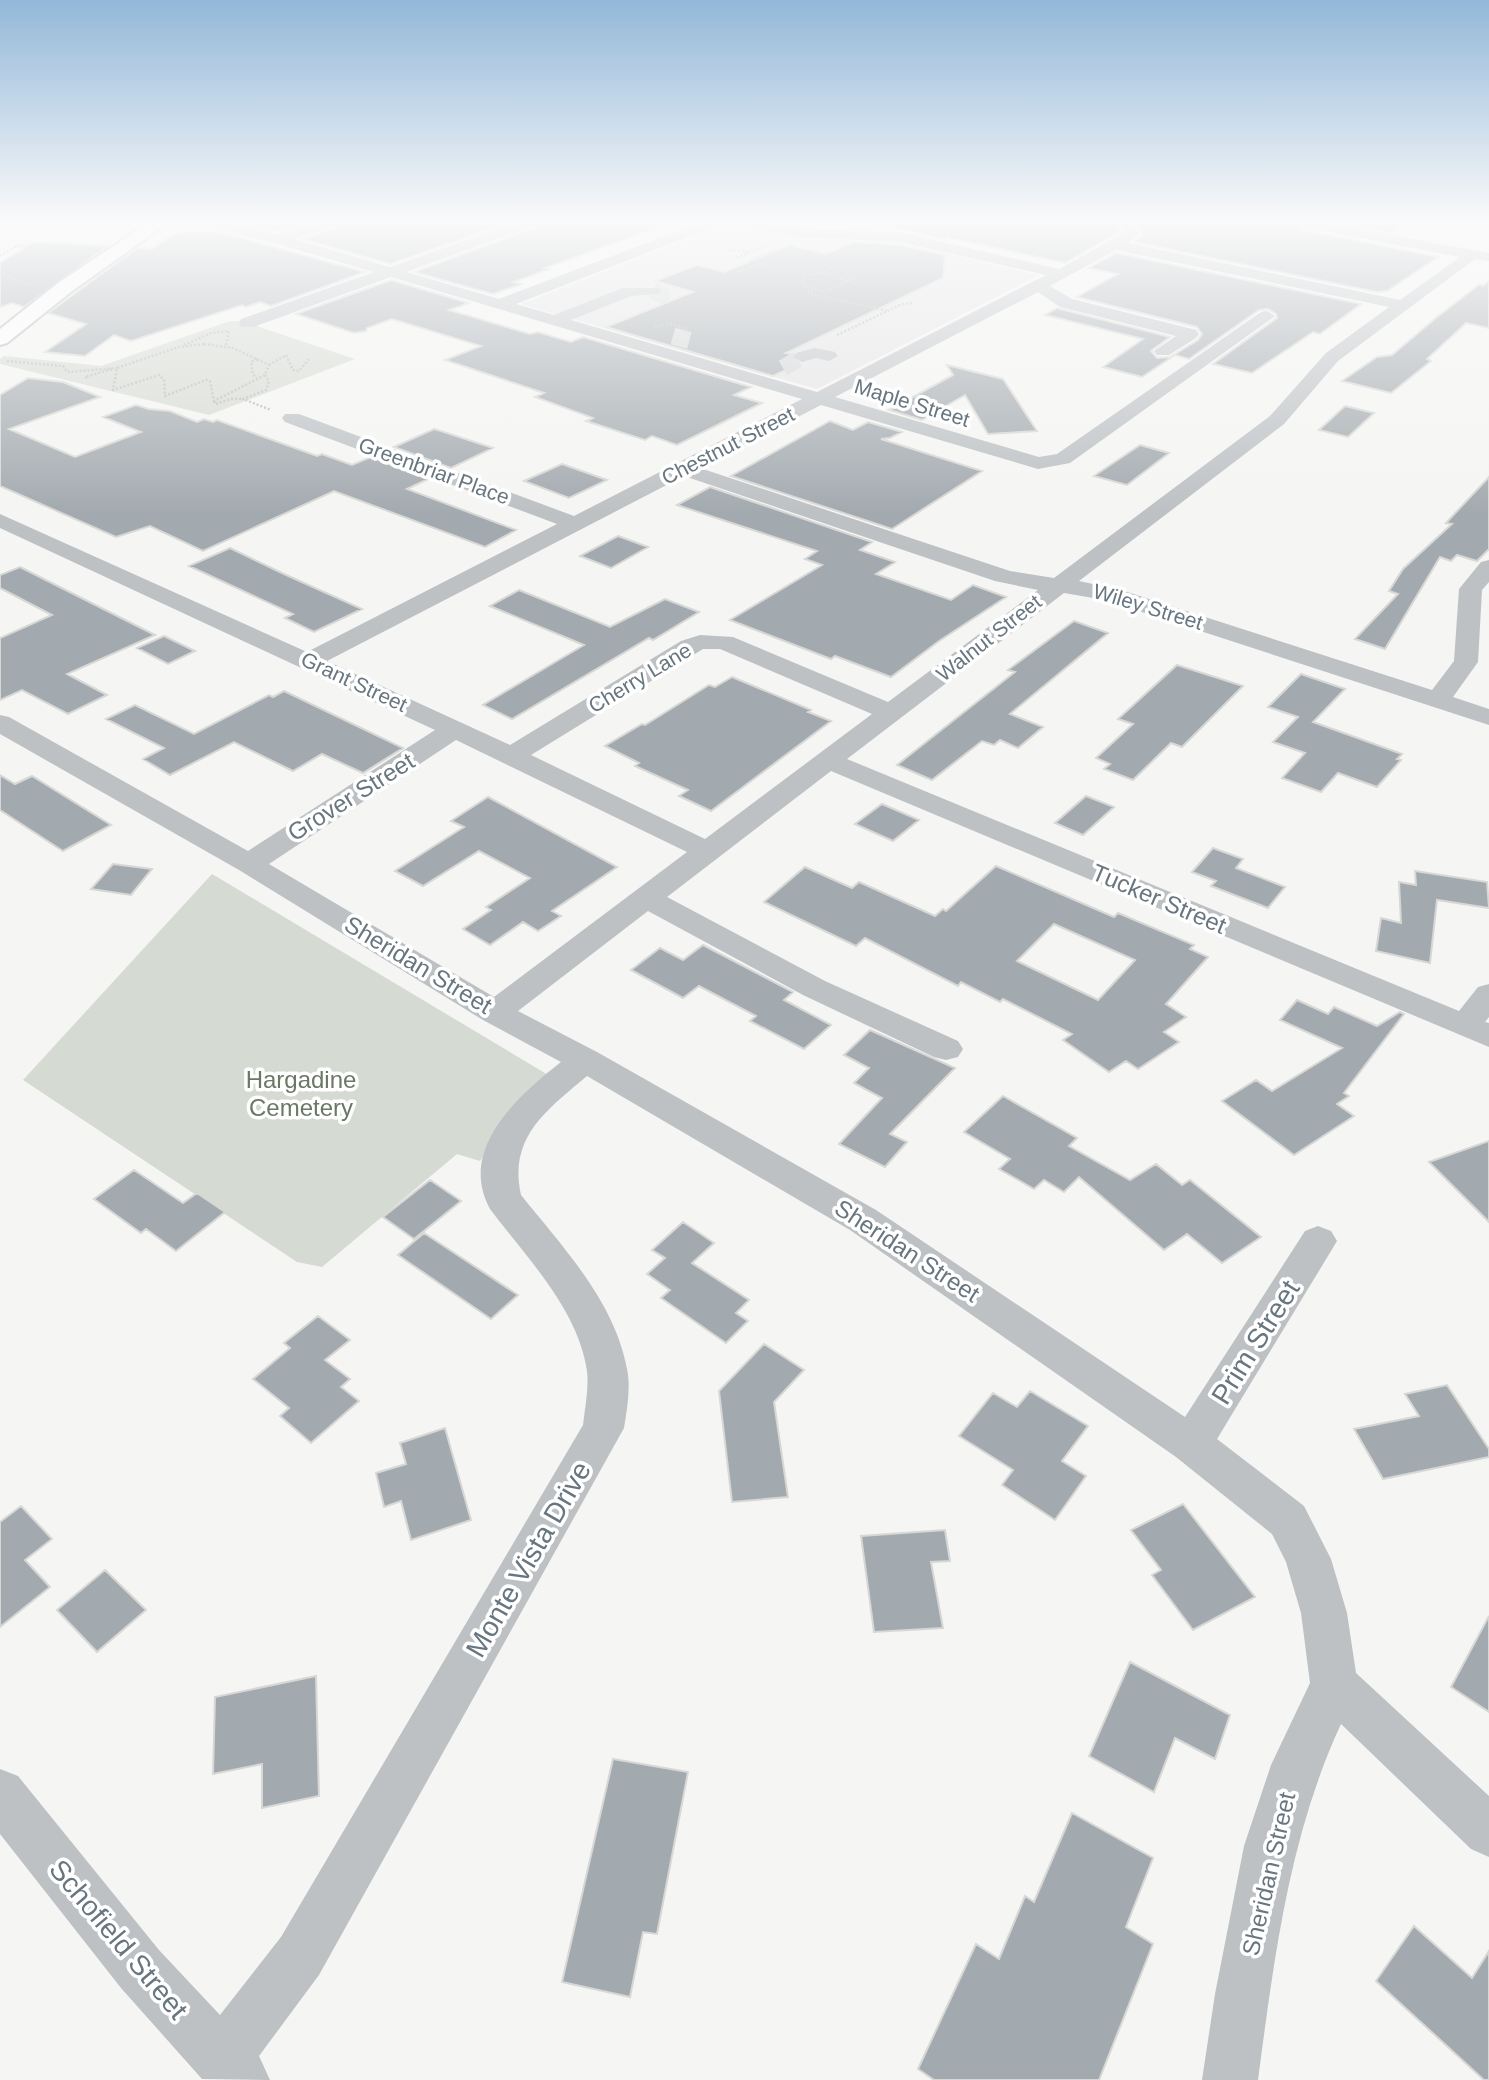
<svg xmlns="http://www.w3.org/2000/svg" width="1489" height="2080" font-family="Arial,sans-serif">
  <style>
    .built { fill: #e3e4e3 }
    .green { fill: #d5dad2 }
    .building { fill: #a3aaaf; stroke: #d7d7d5; stroke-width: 2; fill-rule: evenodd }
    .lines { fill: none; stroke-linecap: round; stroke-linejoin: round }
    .minor-tunnel { stroke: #d2d5d6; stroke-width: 17; stroke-dasharray: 17 9; stroke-linecap: butt }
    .major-casing { stroke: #b1b5b8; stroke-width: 4 }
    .path { stroke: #b7babc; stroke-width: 2.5; stroke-dasharray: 2 2; stroke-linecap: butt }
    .minor { fill: #bdc1c4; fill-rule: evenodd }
    .major { fill: #fff; fill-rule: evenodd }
    .labels { text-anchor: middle; stroke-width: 7; stroke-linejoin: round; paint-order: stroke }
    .far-street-label { font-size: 21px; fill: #687680; stroke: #fff }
    .street-label { font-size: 24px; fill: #687680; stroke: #fff }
    .park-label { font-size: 24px; fill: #6b7866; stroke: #fff }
    .near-street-label { font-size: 28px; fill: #687680; stroke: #fff }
  </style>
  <rect width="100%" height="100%" fill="#f5f5f3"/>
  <path class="built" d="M 726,224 L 790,237 L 900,243 L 1039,275 L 817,389 L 521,304 Z"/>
  <path class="green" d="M 230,321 L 241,321 L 355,359 L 209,415 L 0,364 L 0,359 L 4,356 L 101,366 Z
    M 212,874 L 550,1076 L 522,1105 L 480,1161 L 457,1154 L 322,1267 L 297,1262 L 23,1080 Z"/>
  <path class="building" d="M 250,223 L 308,223 L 277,231 L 245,224 Z
    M 340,223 L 508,223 L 390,264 L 303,239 L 336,228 Z
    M 538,223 L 661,223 L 661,226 L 545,268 L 549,269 L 514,282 L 522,284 L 493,294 L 414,272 L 534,228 Z
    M 900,223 L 1117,223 L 1121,231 L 1065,263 L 946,237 L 946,240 L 901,229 L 885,229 Z
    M 1137,223 L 1295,223 L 1304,230 L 1438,257 L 1387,291 L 1377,292 L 1134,242 L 1143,235 Z
    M 1338,223 L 1409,223 L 1392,233 Z
    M 190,231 L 219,232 L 365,272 L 271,306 L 260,302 L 246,307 L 242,305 L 131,341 L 114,335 L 85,356 L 45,352 L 86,324 L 48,313 L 137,248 L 152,249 L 174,234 Z
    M 853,242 L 900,245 L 945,255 L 943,278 L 786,353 L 792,354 L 792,359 L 799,364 L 773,376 L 606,327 L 693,292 L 655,281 L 697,265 L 724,272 L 790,245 L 826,254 Z
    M 32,243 L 49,243 L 108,246 L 24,307 L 12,303 L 0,307 L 0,263 Z
    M 1116,253 L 1361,304 L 1320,334 L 1313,332 L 1252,373 L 1213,364 L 1277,318 L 1276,314 L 1268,309 L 1259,310 L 1189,359 L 1175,355 L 1142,377 L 1103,367 L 1143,339 L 1045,315 L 1057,308 L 1170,337 L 1151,351 L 1157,358 L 1170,357 L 1198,340 L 1202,334 L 1197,327 L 1077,297 L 1118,274 L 1089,268 Z
    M 391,280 L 469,303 L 449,310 L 530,334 L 538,332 L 571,342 L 583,337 L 751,387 L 734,395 L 762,403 L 677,445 L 652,436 L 645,440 L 586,421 L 593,418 L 535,397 L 544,393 L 445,360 L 481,346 L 392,319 L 367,328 L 366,331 L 354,333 L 296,314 Z
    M 1489,281 L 1489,328 L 1466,323 L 1427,359 L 1431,361 L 1391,393 L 1342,381 L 1377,357 L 1392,355 L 1437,317 L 1480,284 L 1482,286 Z
    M 947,365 L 1003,379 L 1037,431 L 988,434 L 965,395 L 922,420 L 889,410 L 953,375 Z
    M 28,378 L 63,382 L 100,397 L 9,429 L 75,457 L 141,432 L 103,417 L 136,405 L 149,409 L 170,411 L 197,422 L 204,419 L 213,422 L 217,420 L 317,456 L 322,454 L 352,465 L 371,457 L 428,479 L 407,489 L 516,530 L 485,547 L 334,491 L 203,551 L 150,526 L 116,537 L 0,486 L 0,395 Z
    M 1345,406 L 1374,413 L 1348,437 L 1319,430 Z
    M 830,421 L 853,430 L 868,422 L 902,432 L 890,438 L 881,439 L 982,471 L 892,529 L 731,476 Z
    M 434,429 L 441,431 L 493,448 L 451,468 L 394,447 Z
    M 1140,445 L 1169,453 L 1127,485 L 1094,476 Z
    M 562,464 L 607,480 L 569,498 L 524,481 Z
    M 1489,477 L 1489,549 L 1477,561 L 1457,555 L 1451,561 L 1440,557 L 1385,649 L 1355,639 L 1398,594 L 1389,591 L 1403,569 L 1452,524 L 1446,523 Z
    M 710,487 L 872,542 L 860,550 L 895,562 L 876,574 L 951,600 L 973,585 L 1006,597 L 939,641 L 891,677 L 835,656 L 831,659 L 730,620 L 822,565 L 805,559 L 817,551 L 677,505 Z
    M 618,536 L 648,547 L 611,568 L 580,556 Z
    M 230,548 L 284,574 L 362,609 L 314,632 L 285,618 L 293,614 L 189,566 Z
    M 20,567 L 155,635 L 67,674 L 107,695 L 68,714 L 22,690 L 0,700 L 0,638 L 52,615 L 0,588 L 0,575 Z
    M 519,590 L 610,627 L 665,599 L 699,612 L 653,640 L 649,638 L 512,719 L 483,705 L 584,645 L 490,606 Z
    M 1074,621 L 1108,633 L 1010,714 L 1043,727 L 1018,748 L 1000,740 L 994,745 L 982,741 L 932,780 L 897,765 L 1015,672 L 1008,670 Z
    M 164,636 L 195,651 L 168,664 L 137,648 Z
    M 1177,665 L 1243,686 L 1182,747 L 1171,743 L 1133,780 L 1104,769 L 1110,764 L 1096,758 L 1133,724 L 1118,719 Z
    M 1301,674 L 1345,689 L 1313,722 L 1402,754 L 1397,759 L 1401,760 L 1377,787 L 1338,773 L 1321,792 L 1282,778 L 1305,753 L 1273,742 L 1298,717 L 1268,707 Z
    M 732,677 L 811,710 L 808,712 L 831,721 L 711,811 L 679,796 L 688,790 L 635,766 L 639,763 L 605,746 L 642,724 L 645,725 L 709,685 L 715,687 Z
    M 284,691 L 403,748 L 363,773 L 322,754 L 293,771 L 234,742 L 170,775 L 143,759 L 164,748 L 106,719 L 135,705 L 194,734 L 269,695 L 273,697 Z
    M 0,775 L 15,784 L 32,776 L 111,825 L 63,851 L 0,810 Z
    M 1086,796 L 1114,807 L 1083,835 L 1055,823 Z
    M 488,797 L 617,867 L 552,911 L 561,916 L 538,931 L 523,922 L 490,945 L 463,929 L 491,910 L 486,907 L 530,878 L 479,851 L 423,886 L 395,871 L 464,827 L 451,821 Z
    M 882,804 L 919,820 L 893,841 L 855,824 Z
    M 1213,848 L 1243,859 L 1236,868 L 1285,887 L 1268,908 L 1211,886 L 1216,881 L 1192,872 Z
    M 113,864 L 152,869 L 131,895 L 91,889 Z
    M 996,866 L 1114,917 L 1118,913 L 1194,945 L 1190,949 L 1208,957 L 1166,1004 L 1186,1017 L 1164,1032 L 1179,1042 L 1138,1069 L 1126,1061 L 1109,1072 L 1063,1040 L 1072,1034 L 1003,999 L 1000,1002 L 961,982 L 958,986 L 865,938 L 856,946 L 764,902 L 805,867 L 852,888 L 859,882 L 935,916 L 943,909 L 946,911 ZM 1054,924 L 1135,960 L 1098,1000 L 1017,961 Z
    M 1415,871 L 1487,882 L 1489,908 L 1437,900 L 1430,963 L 1376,951 L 1381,918 L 1401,923 L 1399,882 L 1416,885 Z
    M 703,945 L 793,992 L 784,1000 L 831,1025 L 804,1049 L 750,1021 L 756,1016 L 699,986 L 683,998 L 631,970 L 660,948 L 683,960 Z
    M 1297,1000 L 1328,1014 L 1334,1007 L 1377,1026 L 1400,1012 L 1404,1014 L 1344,1093 L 1349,1096 L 1337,1104 L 1354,1116 L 1294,1155 L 1222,1101 L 1256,1080 L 1272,1091 L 1342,1048 L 1280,1020 Z
    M 870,1030 L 955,1068 L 890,1134 L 907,1142 L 885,1167 L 839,1144 L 882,1098 L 854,1083 L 869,1068 L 844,1055 Z
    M 1003,1096 L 1077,1138 L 1069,1146 L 1130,1180 L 1156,1164 L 1182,1185 L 1190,1180 L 1261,1237 L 1222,1263 L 1187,1234 L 1164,1250 L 1079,1177 L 1064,1192 L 1044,1180 L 1034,1189 L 999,1169 L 1010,1159 L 964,1132 Z
    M 1489,1141 L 1489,1222 L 1429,1162 Z
    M 134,1170 L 183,1203 L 197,1193 L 225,1212 L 176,1251 L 146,1229 L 141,1233 L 94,1199 Z
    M 430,1180 L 461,1201 L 414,1239 L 383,1217 Z
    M 683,1222 L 714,1243 L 692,1263 L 749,1300 L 736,1313 L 748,1321 L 726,1343 L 661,1298 L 670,1290 L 647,1274 L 665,1258 L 652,1250 Z
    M 424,1233 L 518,1295 L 491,1319 L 398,1255 Z
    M 318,1316 L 350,1340 L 325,1360 L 350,1379 L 341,1387 L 359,1401 L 311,1443 L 280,1416 L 289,1408 L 253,1379 L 290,1348 L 284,1343 Z
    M 764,1344 L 804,1370 L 774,1402 L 788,1497 L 732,1502 L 719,1391 Z
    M 1447,1385 L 1489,1449 L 1489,1457 L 1383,1479 L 1354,1429 L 1419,1416 L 1405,1394 Z
    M 1030,1391 L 1088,1426 L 1062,1461 L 1086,1476 L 1055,1520 L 1002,1485 L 1013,1470 L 959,1436 L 993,1393 L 1017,1407 Z
    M 445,1428 L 471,1520 L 411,1540 L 401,1501 L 384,1507 L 376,1473 L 406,1464 L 400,1443 Z
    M 1183,1504 L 1255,1597 L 1193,1630 L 1152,1575 L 1161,1570 L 1131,1530 Z
    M 21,1506 L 52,1539 L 25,1560 L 50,1587 L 0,1627 L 0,1522 Z
    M 945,1530 L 950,1561 L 931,1562 L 943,1628 L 874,1632 L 861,1536 Z
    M 105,1570 L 146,1610 L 97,1652 L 57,1610 Z
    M 1489,1616 L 1489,1712 L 1451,1687 Z
    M 1130,1662 L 1230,1715 L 1215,1759 L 1175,1738 L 1154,1792 L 1089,1756 Z
    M 316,1676 L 319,1796 L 262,1808 L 262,1764 L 213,1774 L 215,1697 Z
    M 613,1759 L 688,1772 L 657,1934 L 643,1932 L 630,1997 L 562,1982 Z
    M 1072,1813 L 1153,1858 L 1126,1927 L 1153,1944 L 1099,2080 L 934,2080 L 918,2069 L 976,1944 L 999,1959 L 1025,1896 L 1034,1902 Z
    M 1414,1926 L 1472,1978 L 1489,1951 L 1489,2080 L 1484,2080 L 1376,1981 Z"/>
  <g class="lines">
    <path class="minor-tunnel" d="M 653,291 L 662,295 L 655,301
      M 673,336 L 695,342
      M 783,368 L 802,357"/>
    <g class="major-casing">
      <path id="major" d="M 148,223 L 168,223 L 72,291 L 7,343 L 0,345 L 0,329 L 58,283 Z"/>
    </g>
    <path class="path" d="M 72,246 L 83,247
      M 15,247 L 28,245
      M 730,250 L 749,252
      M 0,256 L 22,243
      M 737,258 L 764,246
      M 769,267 L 750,261 L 775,250
      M 0,270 L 5,268
      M 823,272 L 839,275 L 844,284 L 823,292 L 802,285 L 805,276 Z
      M 823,272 L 836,265
      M 0,273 L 32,285
      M 736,273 L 757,265
      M 857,284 L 845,281 L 859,276
      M 813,291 L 808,293 L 887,311
      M 655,328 L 668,323 L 688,329
      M 837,335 L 902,304 L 912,303
      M 204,344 L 233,348 L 269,365 L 265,375 L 214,401 L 210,381 L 206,380 L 165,396 L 164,380 L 159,375 L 113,390 L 117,368 L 179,347 Z
      M 184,345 L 211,333 L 229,331 L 226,345
      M 257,359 L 251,362 L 253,375 L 257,377
      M 7,361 L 63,366 L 67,372 L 117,368
      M 269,365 L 286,355 L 293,370 L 299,371 L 309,359
      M 265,375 L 269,381 L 266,390 L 243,399 L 271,410
      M 87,378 L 85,377 L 113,369
      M 214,401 L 215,404 L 231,399 L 243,399"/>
    <path class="minor" d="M 203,223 L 227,223 L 277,234 L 316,223 L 337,223 L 335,226 L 294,239 L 390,267 L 515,223 L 535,223 L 533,226 L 406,272 L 499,299 L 699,223 L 718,223 L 716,226 L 516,304 L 554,315 L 623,288 L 659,288 L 661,291 L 659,294 L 631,296 L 571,320 L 817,392 L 1046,275 L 900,242 L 797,237 L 742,226 L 740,223 L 767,223 L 797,229 L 900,232 L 1059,269 L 1125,232 L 1120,223 L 1134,223 L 1140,234 L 1128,243 L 1400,300 L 1460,257 L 1304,227 L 1297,223 L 1326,223 L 1489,253 L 1489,261 L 1475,259 L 1338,361 L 1284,424 L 1079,581 L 1121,590 L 1432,690 L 1454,661 L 1459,589 L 1481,562 L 1489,560 L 1489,582 L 1482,590 L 1478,662 L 1453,697 L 1489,709 L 1489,725 L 1105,600 L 1064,593 L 847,759 L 1459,1011 L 1478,987 L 1489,984 L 1489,1017 L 1485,1022 L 1489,1023 L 1489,1047 L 831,771 L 667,897 L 825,981 L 958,1041 L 963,1049 L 958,1057 L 946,1060 L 934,1057 L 803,995 L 648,911 L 518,1011 L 597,1052 L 876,1210 L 1185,1417 L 1305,1231 L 1318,1226 L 1331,1231 L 1337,1241 L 1331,1251 L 1217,1439 L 1304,1506 L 1331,1559 L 1347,1613 L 1356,1673 L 1489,1796 L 1489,1857 L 1471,1849 L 1341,1724 C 1289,1836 1274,1959 1258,2080 L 1202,2080 L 1215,1994 L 1244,1846 L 1271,1765 L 1310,1683 L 1301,1613 L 1286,1562 L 1272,1534 L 1176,1457 L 850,1230 L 587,1076 C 547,1110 508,1137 521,1195 C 562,1246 615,1302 627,1369 C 631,1388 627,1409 624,1428 L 319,1975 L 259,2056 L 270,2080 L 202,2079 L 121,1988 L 0,1834 L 0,1769 L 18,1776 L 159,1950 L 220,2015 L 281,1937 L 583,1425 C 585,1407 589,1389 587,1371 C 578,1309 526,1257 490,1209 C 457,1149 519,1095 561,1062 L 483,1020 L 239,870 L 0,734 L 0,715 L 9,717 L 248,851 L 435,730 L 0,528 L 0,514 L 307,652 L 557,524 L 285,422 L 282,418 L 285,414 L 299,414 L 574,516 L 802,399 L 391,277 L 253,327 L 241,327 L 239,323 L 241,319 L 374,272 L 274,243 L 205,226 ZM 1116,250 L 1389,307 L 1326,353 L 1270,416 L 1054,578 L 1010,571 L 700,468 L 821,405 L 1038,469 L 1070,463 L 1275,316 L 1267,311 L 1261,312 L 1057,454 L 1039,457 L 835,397 L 1038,292 L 1060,307 L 1176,336 L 1154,351 L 1157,355 L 1169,355 L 1196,338 L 1199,334 L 1196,330 L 1072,299 L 1050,286 ZM 684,476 L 995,581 L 1038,590 L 888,702 L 733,637 L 700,635 L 681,641 L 510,745 L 327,661 ZM 703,649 L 720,649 L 872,714 L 705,839 L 531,755 ZM 456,740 L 687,852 L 494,997 L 269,864 Z
      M 815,348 L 835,352 L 838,356 L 829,361 L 816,358 L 802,362 L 793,357 L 796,353 Z"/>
    <use href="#major" class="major"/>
  </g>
  <linearGradient id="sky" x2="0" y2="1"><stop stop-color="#93b8d9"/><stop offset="0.43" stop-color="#fafafa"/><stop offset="1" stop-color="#fafafa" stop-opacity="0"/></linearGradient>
  <rect width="1489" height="514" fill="url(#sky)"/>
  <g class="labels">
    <g class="far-street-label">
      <text transform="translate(912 403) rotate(17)" y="7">Maple Street</text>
      <text transform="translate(728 446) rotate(-27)" y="7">Chestnut Street</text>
      <text transform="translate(434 471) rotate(20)" y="7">Greenbriar Place</text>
      <text transform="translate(1148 607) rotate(17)" y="7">Wiley Street</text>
      <text transform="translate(989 638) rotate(-38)" y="7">Walnut Street</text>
      <text transform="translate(640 678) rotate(-31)" y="7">Cherry Lane</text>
      <text transform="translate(354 682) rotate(25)" y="7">Grant Street</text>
    </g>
    <g class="street-label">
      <text transform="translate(351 797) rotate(-32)" y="8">Grover Street</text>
      <text transform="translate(1159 899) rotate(23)" y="8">Tucker Street</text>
      <text transform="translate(418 965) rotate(31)" y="8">Sheridan Street</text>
      <text transform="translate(907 1251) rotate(33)" y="8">Sheridan Street</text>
      <text transform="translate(1269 1874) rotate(-77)" y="8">Sheridan Street</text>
    </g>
    <g class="park-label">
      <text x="301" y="1088">Hargadine<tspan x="301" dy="28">Cemetery</tspan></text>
    </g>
    <g class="near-street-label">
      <text transform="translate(1255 1342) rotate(-58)" y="10">Prim Street</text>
      <text transform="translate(528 1559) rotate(-60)" y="10">Monte Vista Drive</text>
      <text transform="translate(119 1939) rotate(50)" y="10">Schofield Street</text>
    </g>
  </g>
</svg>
